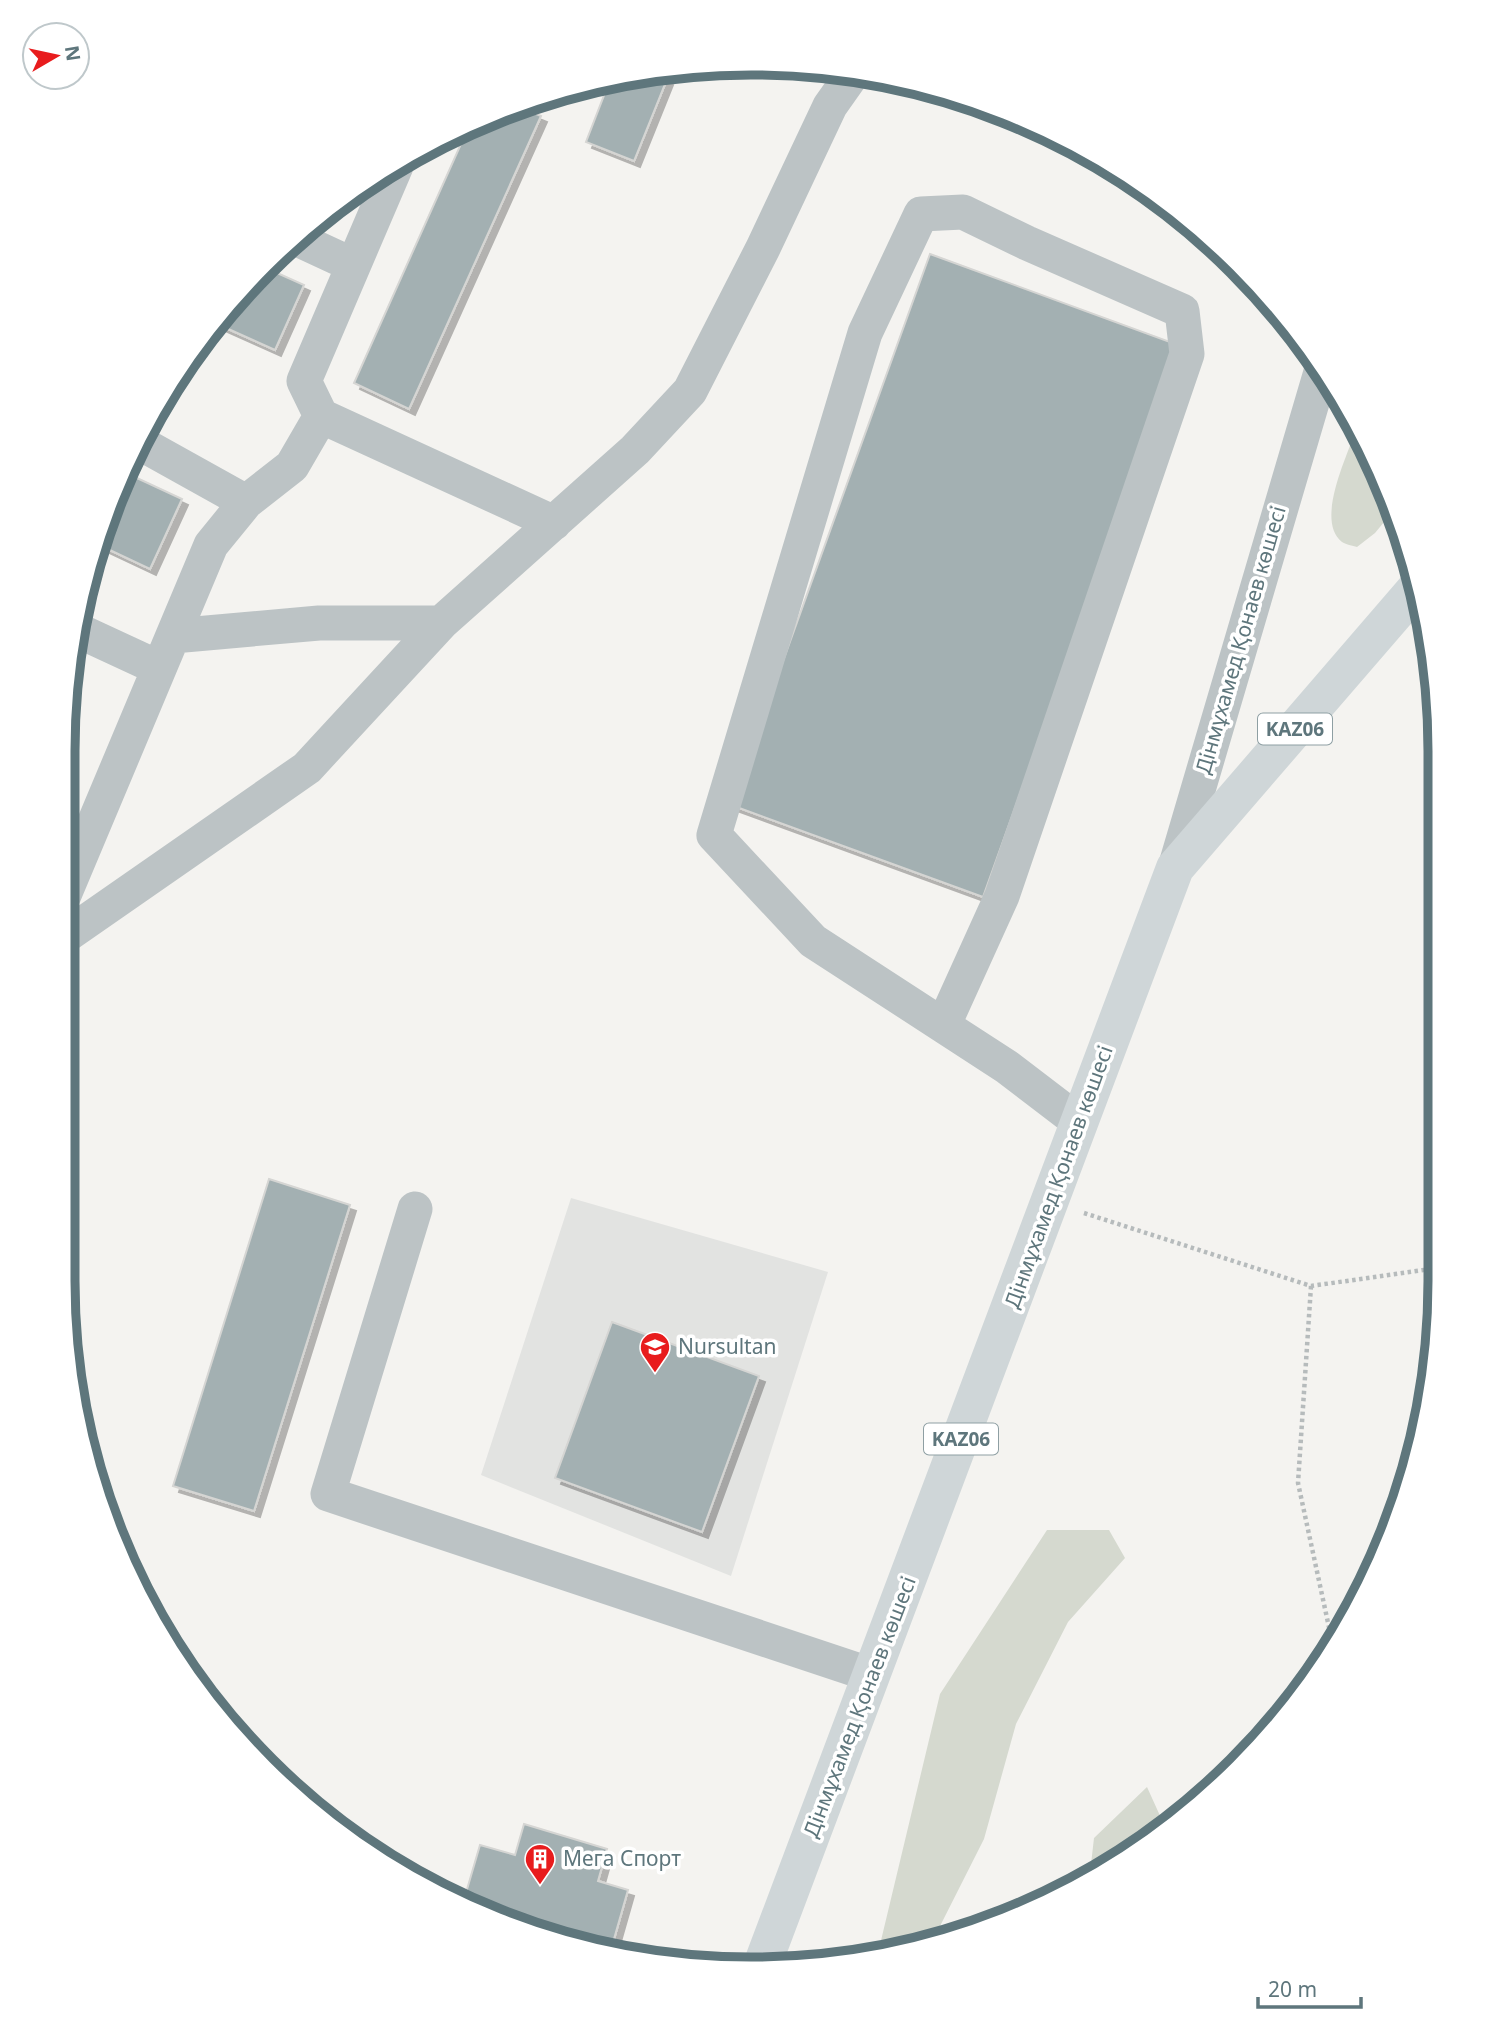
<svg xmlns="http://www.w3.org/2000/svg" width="1503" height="2032" font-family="'Noto Sans',sans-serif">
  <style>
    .built { fill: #e2e3e1 }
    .green { fill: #d5d9cf }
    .building { fill: #a3b0b2; stroke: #d5d5d3; stroke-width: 2; filter: url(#shadow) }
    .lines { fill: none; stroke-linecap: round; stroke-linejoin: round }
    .path { stroke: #b6bbbc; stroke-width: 4.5; stroke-dasharray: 3.5 3.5; stroke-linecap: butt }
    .minor { stroke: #bcc3c5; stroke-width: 35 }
    .highway { stroke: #cfd6d8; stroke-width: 38 }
    .labels { text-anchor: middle; stroke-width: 7; stroke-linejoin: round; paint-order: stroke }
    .shield { fill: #fff; stroke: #8e9fa3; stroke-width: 2 }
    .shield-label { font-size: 19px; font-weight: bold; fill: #5e767c }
    .street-label { font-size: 21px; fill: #5e767c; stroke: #fff }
    .poi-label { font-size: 21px; fill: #5e767c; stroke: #fff; text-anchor: start }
    .rim { fill: none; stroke: #5e767c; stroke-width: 9 }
  </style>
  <defs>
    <filter id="shadow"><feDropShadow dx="6" dy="6" stdDeviation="0" flood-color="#0004"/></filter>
  </defs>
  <rect width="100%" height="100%" fill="#f4f3f0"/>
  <path class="built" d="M 571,1198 L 828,1272 L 731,1576 L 481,1475 Z"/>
  <path class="green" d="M 1355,432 L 1387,488 L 1394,510 L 1375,533 L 1357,547 C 1353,546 1345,544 1342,542 C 1315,521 1347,457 1355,432 Z
    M 1047,1530 L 1109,1530 L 1125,1558 L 1068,1622 L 1016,1724 L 984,1839 L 934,1938 L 878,1953 L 940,1694 Z
    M 1147,1787 L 1166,1829 L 1090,1873 L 1094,1838 Z"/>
  <path class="building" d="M 653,73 L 667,79 L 634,161 L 586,142 L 610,80 Z
    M 519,107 L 541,116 L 409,409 L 354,383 L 469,126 Z
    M 930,254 L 1181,346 L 983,897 L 731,805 Z
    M 266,268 L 304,285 L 275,350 L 215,323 L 234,297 Z
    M 124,472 L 182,499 L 150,569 L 97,544 L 116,488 Z
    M 269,1179 L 350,1205 L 254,1511 L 173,1486 Z
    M 612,1322 L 759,1376 L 702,1532 L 555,1478 Z
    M 524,1824 L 607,1849 L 598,1881 L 628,1890 L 610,1953 L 463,1903 L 480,1845 L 515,1855 Z"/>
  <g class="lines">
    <path class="path" d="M 1084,1213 L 1311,1286 L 1438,1268
      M 1311,1286 L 1298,1483 L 1333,1646"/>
    <path class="minor" d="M 396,166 L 304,381 L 321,416 L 554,523
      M 297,239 L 353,265
      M 140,443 L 246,502
      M 77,630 L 159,668
      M 173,636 L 319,623 L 441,623
      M 1175,868 L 1321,372
      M 64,895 L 211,545 L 246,502 L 292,466 L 321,416
      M 64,937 L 307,768 L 441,623 L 635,450 L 690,391 L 763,248 L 830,106 L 854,72
      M 944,1024 L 1002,896 L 1187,354 L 1182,311 L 1027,243 L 963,212 L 921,214 L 865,333 L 714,835 L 813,941 L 1007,1067 L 1079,1122
      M 415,1209 L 328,1494 L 872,1675"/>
    <path class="highway" d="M 761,1968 L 1175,868 L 1415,590"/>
  </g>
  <defs>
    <g id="school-pin" transform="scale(1.575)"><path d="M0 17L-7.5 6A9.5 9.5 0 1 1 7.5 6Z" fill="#e81c1d" stroke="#fff"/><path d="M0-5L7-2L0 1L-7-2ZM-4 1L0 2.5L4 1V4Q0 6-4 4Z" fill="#fff"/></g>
    <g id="building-pin" transform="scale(1.575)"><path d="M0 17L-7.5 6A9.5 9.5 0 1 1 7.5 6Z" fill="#e81c1d" stroke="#fff"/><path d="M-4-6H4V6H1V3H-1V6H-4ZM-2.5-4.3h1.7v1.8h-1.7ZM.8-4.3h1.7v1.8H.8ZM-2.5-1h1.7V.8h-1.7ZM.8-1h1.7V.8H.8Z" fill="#fff"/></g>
  </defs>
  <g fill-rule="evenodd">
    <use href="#school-pin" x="655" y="1347"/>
    <use href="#building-pin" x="540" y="1859"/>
  </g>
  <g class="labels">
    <g class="shield">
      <rect x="1258" y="713.5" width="74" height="31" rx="5"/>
      <rect x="924" y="1423.5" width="74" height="31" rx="5"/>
    </g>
    <g class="shield-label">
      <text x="1295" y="736">KАZ06</text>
      <text x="961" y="1446">KАZ06</text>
    </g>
    <g class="street-label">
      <text transform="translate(1241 640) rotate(-74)" y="7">Дінмұхамед Қонаев көшесі</text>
      <text transform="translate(1059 1177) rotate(-70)" y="7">Дінмұхамед Қонаев көшесі</text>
      <text transform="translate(860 1707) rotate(-69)" y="7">Дінмұхамед Қонаев көшесі</text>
    </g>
    <g class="poi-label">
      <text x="678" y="1354">Nursultan</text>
      <text x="563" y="1866">Мега Спорт</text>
    </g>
  </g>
  <path d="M0 0H1503V2032H0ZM751 75H752A676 676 0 0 1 1428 751V1281A676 676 0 0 1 752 1957H751A676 676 0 0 1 75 1281V751A676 676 0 0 1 751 75Z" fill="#fff" fill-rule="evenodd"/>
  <path class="rim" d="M751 75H752A676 676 0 0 1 1428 751V1281A676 676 0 0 1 752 1957H751A676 676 0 0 1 75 1281V751A676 676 0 0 1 751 75Z"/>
  <g transform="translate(56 56) rotate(81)"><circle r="33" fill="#ffffff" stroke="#bfc8cb" stroke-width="2"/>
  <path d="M0-5L12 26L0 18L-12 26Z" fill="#e81c1d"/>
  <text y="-10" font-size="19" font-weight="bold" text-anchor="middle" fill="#5e767c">N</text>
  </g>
  <path d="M1258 1997v10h103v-10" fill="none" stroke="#5e767c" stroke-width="3.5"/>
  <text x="1268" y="1997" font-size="21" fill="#5e767c" stroke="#ffffff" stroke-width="5" paint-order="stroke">20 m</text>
</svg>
